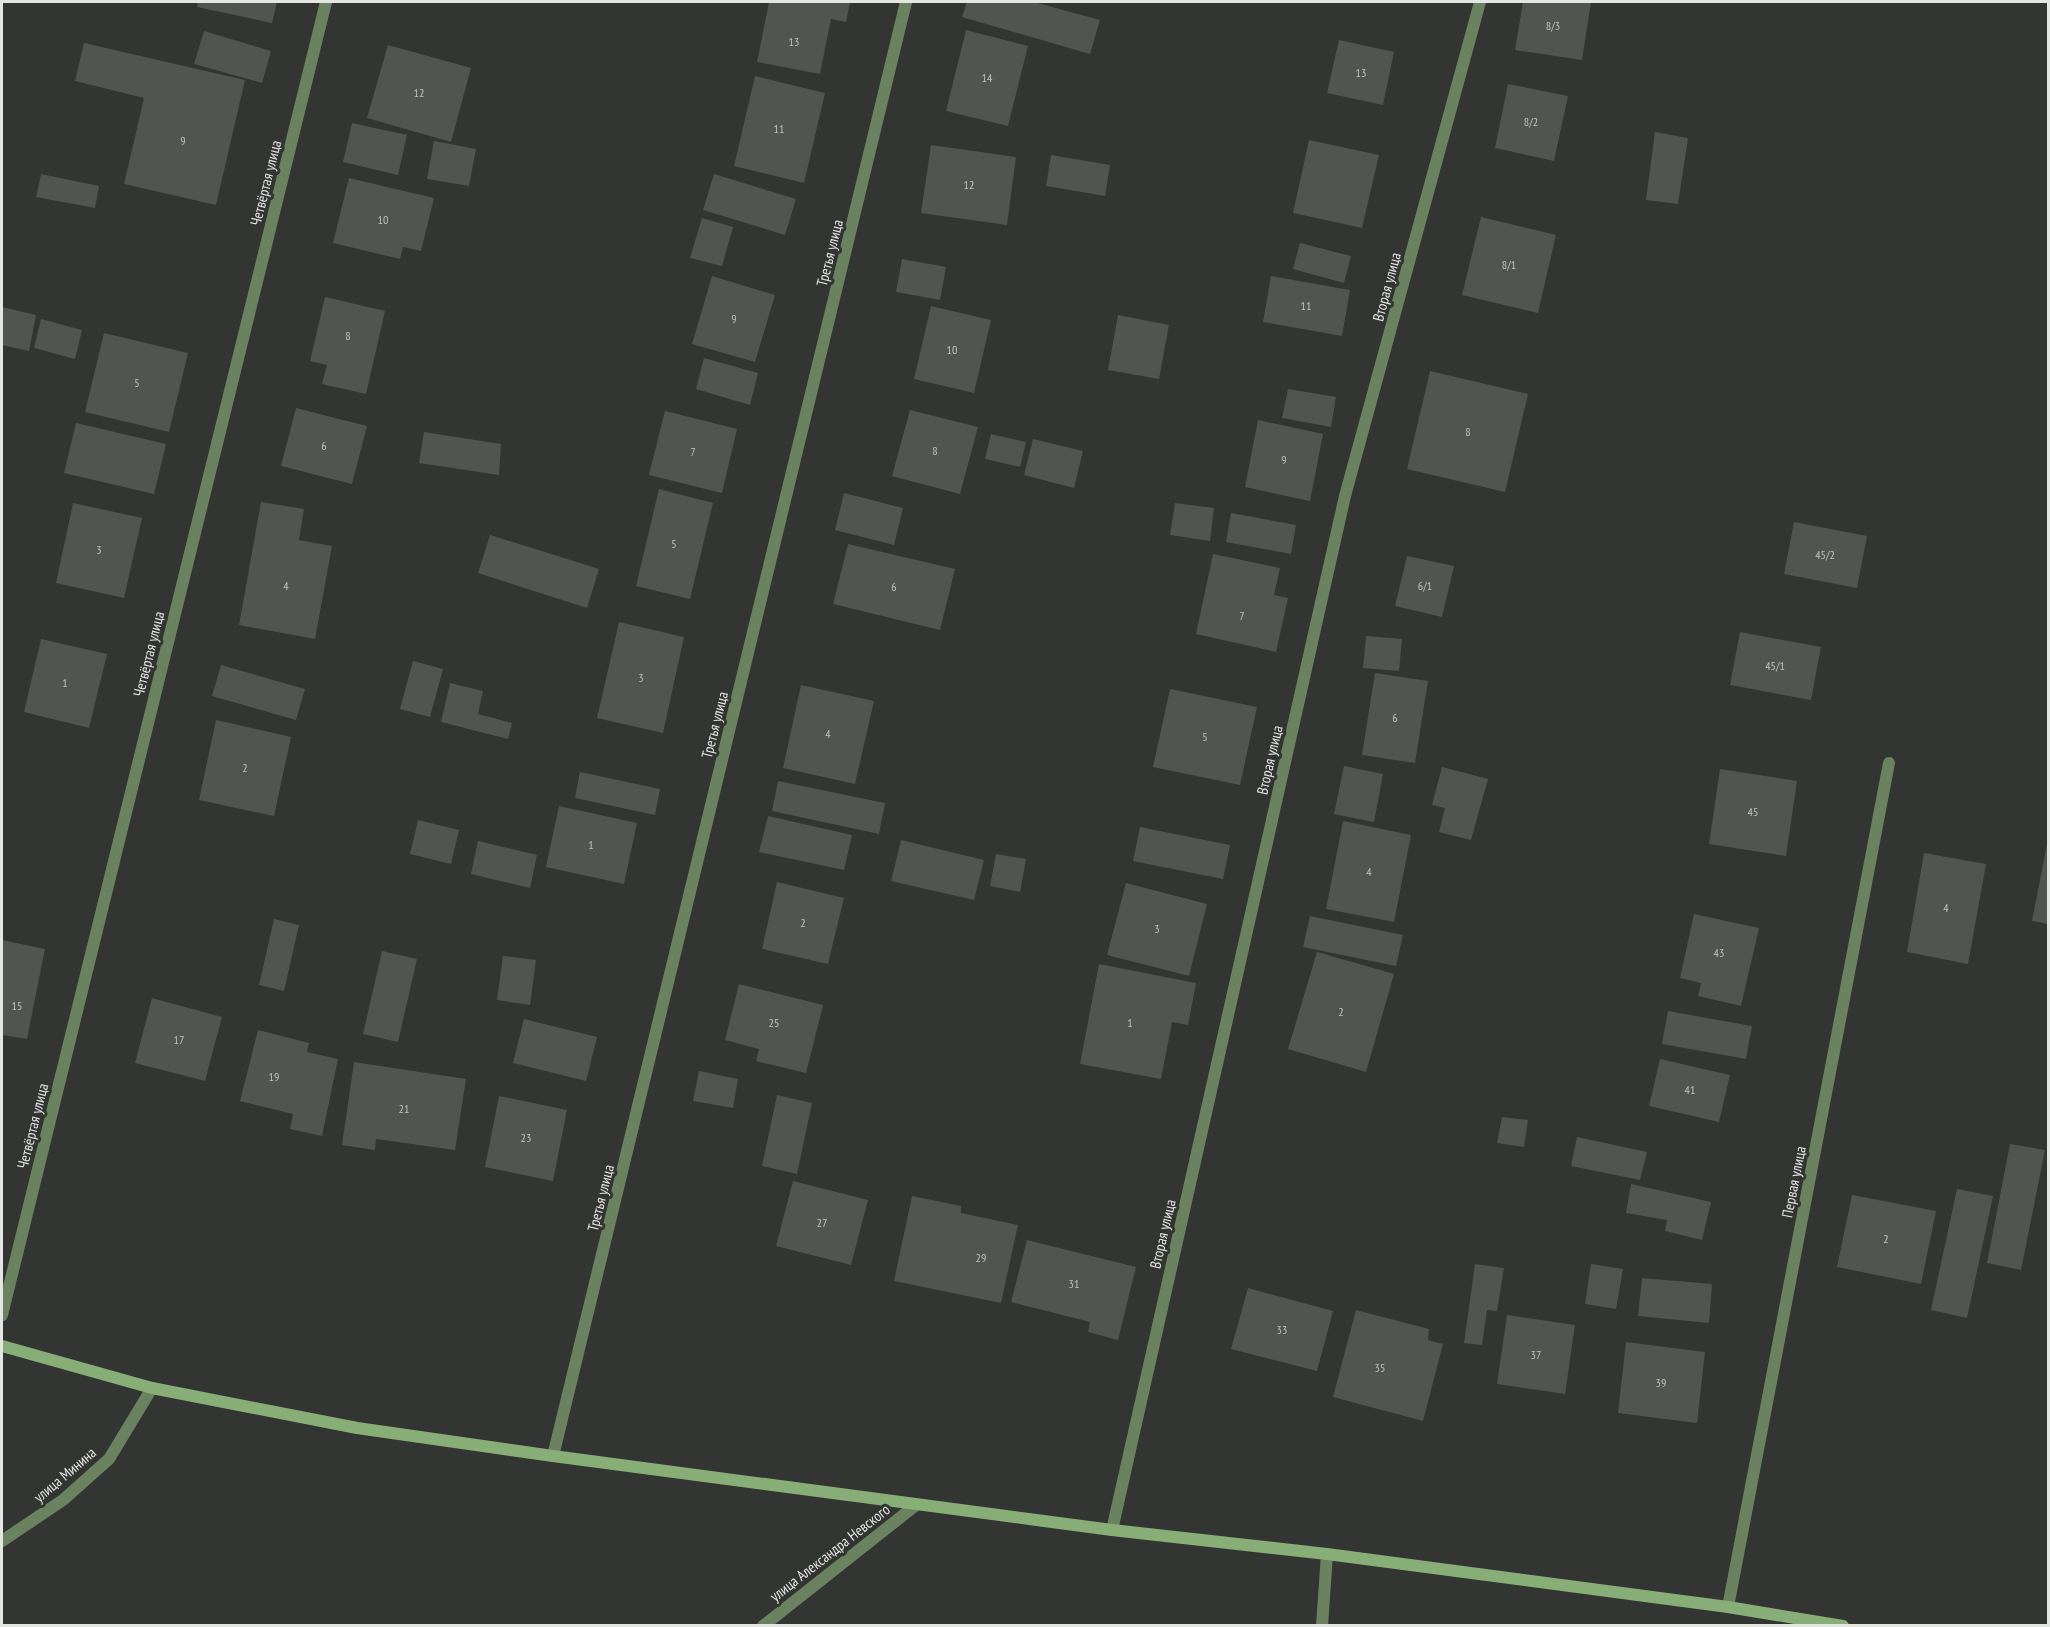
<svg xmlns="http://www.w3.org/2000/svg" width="2050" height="1627" font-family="'PT Sans Narrow',sans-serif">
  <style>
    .building { fill: #515450 }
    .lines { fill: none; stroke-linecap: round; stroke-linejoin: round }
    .street { stroke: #6a8260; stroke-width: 12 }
    .secondary { stroke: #88ae78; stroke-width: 12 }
    .labels { text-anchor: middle; stroke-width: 6; stroke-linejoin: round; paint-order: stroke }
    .number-label { font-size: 12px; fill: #bfc2be }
    .street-label { font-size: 15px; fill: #e4e6e3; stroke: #323531 }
  </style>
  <rect width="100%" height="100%" fill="#323531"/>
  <path class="building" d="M 198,2 L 277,2 L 272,23 L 197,7 Z
    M 769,2 L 850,2 L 846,22 L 831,19 L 820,74 L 757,62 Z
    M 967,2 L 1034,2 L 1100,20 L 1090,54 L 962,17 Z
    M 1523,2 L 1591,2 L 1582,60 L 1515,50 Z
    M 966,30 L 1028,46 L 1008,126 L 946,111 Z
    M 204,31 L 271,51 L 262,83 L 194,64 Z
    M 1339,40 L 1394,52 L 1383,105 L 1327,93 Z
    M 84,43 L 245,80 L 216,205 L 124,184 L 144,98 L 75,81 Z
    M 388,45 L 471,68 L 451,142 L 367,118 Z
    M 755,76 L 825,93 L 804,183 L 734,166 Z
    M 1508,84 L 1568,96 L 1554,161 L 1495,148 Z
    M 352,123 L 407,135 L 398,175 L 343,162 Z
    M 1655,132 L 1688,138 L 1678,204 L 1646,200 Z
    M 1309,140 L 1379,155 L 1362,228 L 1293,213 Z
    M 434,141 L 476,149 L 469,186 L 427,179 Z
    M 931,145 L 1016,157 L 1007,225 L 921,213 Z
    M 1051,155 L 1110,165 L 1105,196 L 1046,186 Z
    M 41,174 L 99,186 L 95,208 L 36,197 Z
    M 714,174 L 796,199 L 785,235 L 703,210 Z
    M 349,178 L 434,198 L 421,251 L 403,247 L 400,259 L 333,243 Z
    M 1481,217 L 1556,235 L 1538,313 L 1462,295 Z
    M 702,218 L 733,227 L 722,266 L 690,258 Z
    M 1300,243 L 1351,256 L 1344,283 L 1293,269 Z
    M 902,259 L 946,267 L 940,300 L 896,292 Z
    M 712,276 L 775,295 L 755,362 L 692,344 Z
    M 1271,276 L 1350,290 L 1342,336 L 1263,322 Z
    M 325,297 L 385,311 L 366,394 L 322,384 L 327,365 L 310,361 Z
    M 931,306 L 991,320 L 974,393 L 914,379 Z
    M 2,307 L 36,315 L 29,351 L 2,345 Z
    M 1118,315 L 1169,325 L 1159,379 L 1108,370 Z
    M 41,319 L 82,330 L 75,359 L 34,348 Z
    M 104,333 L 188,353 L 169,432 L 85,412 Z
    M 704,358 L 758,373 L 750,405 L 696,389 Z
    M 1430,371 L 1528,394 L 1505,492 L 1407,469 Z
    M 1288,389 L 1336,397 L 1331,427 L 1282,418 Z
    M 296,408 L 367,426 L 352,484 L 281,466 Z
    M 910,410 L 978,427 L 960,494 L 892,476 Z
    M 665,411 L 737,429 L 722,493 L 649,475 Z
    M 1258,420 L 1323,434 L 1310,501 L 1245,487 Z
    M 76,423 L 166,444 L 154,494 L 64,473 Z
    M 424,432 L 501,444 L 499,475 L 419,463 Z
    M 991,434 L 1026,442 L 1020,467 L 985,459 Z
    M 1033,439 L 1083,451 L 1074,488 L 1024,475 Z
    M 659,489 L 713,503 L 690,599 L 636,586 Z
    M 844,493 L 903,508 L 894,545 L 835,530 Z
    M 261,502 L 304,509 L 299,540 L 332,546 L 315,639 L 239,625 Z
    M 73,503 L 142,518 L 124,598 L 56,583 Z
    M 1175,503 L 1214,508 L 1210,541 L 1170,535 Z
    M 1231,513 L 1296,525 L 1291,554 L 1226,542 Z
    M 1794,522 L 1867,536 L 1857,588 L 1784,574 Z
    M 490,535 L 599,569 L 587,608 L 478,573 Z
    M 848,544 L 955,569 L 940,630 L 833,604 Z
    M 1213,554 L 1280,568 L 1274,595 L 1288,598 L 1276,652 L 1196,634 Z
    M 1407,556 L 1454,566 L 1442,617 L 1395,606 Z
    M 619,622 L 684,637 L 663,733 L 597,718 Z
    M 1740,632 L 1821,647 L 1811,700 L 1730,685 Z
    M 1366,636 L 1402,639 L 1399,671 L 1363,668 Z
    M 41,639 L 107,654 L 89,728 L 24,712 Z
    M 413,661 L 443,669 L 430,717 L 400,709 Z
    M 221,665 L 305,689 L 296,720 L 212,696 Z
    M 1375,673 L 1428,681 L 1415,763 L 1362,755 Z
    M 450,683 L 483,691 L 478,714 L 512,723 L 508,739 L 441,722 Z
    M 801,685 L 874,701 L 855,784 L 783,768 Z
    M 1170,689 L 1257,707 L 1240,785 L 1153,767 Z
    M 216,720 L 291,737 L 274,816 L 199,800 Z
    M 1344,766 L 1383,774 L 1374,822 L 1334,814 Z
    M 1442,767 L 1488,779 L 1471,840 L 1439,832 L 1445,808 L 1432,805 Z
    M 1720,769 L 1797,781 L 1786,856 L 1709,844 Z
    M 580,772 L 660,789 L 655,815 L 575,798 Z
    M 778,781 L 885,803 L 879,834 L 772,811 Z
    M 559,806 L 637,823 L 624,884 L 546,867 Z
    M 768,816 L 852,835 L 844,870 L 759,852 Z
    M 418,820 L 459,830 L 451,864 L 410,854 Z
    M 1343,821 L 1411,835 L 1394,922 L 1326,909 Z
    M 1140,827 L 1230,845 L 1223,879 L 1133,861 Z
    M 901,840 L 984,860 L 974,900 L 891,881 Z
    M 478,841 L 537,855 L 530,888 L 471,874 Z
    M 2047,844 L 2048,844 L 2048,924 L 2032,921 Z
    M 1924,853 L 1986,864 L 1968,964 L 1907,952 Z
    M 996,854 L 1026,859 L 1020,892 L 990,886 Z
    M 777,882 L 844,898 L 828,964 L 762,949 Z
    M 1126,883 L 1207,904 L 1189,976 L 1107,955 Z
    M 1694,914 L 1759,928 L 1741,1006 L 1698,996 L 1701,983 L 1680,978 Z
    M 1310,916 L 1403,935 L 1396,966 L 1303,947 Z
    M 274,919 L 299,925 L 284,991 L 259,985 Z
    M 2,940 L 45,949 L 27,1039 L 2,1035 Z
    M 382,951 L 417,959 L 398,1042 L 363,1034 Z
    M 1317,952 L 1394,974 L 1366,1072 L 1288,1049 Z
    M 503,956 L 536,960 L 530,1005 L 497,1000 Z
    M 1099,964 L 1196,983 L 1188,1025 L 1172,1022 L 1161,1079 L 1080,1064 Z
    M 739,984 L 823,1005 L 806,1073 L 756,1061 L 759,1049 L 725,1040 Z
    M 152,998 L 222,1017 L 205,1081 L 135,1063 Z
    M 1668,1011 L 1752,1026 L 1746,1059 L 1662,1044 Z
    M 524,1019 L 597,1037 L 586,1081 L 513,1063 Z
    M 258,1030 L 309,1043 L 307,1052 L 338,1059 L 322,1136 L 290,1129 L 293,1114 L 240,1101 Z
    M 1660,1059 L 1730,1075 L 1719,1122 L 1649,1106 Z
    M 354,1062 L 466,1079 L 455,1150 L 376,1139 L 375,1150 L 342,1145 Z
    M 699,1071 L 738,1079 L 733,1108 L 693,1101 Z
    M 777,1095 L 812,1103 L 797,1174 L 762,1166 Z
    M 499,1096 L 567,1110 L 553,1181 L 485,1167 Z
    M 1502,1117 L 1528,1120 L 1524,1147 L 1497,1143 Z
    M 1577,1137 L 1647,1152 L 1640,1180 L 1571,1166 Z
    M 2010,1144 L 2045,1150 L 2021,1270 L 1987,1263 Z
    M 793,1181 L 868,1200 L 851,1265 L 776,1246 Z
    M 1631,1184 L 1711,1202 L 1702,1240 L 1665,1231 L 1667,1220 L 1626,1213 Z
    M 1957,1189 L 1993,1196 L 1967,1318 L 1931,1310 Z
    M 1852,1195 L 1936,1211 L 1921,1284 L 1837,1267 Z
    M 912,1196 L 961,1206 L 961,1213 L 1018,1225 L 1001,1303 L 894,1281 Z
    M 1027,1240 L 1136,1267 L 1118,1340 L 1088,1332 L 1090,1322 L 1011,1302 Z
    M 1475,1264 L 1504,1268 L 1497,1311 L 1487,1310 L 1482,1345 L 1464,1343 Z
    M 1591,1264 L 1623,1269 L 1616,1309 L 1585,1304 Z
    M 1642,1278 L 1712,1284 L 1709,1323 L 1638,1316 Z
    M 1248,1288 L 1333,1311 L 1317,1371 L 1231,1349 Z
    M 1356,1310 L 1429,1329 L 1428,1340 L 1443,1344 L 1423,1421 L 1333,1397 Z
    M 1507,1315 L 1575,1325 L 1565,1394 L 1497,1384 Z
    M 1626,1342 L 1705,1352 L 1697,1423 L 1618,1413 Z"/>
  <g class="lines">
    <path class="street" d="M 2,1315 L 326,2
      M 553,1456 L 906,2
      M 1112,1530 L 1345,496 L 1480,2
      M 2,1541 L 63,1500 L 109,1459 L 152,1388
      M 1728,1607 L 1889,763
      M 763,1626 L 916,1505
      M 1322,1626 L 1327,1554"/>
    <path class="secondary" d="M 2,1346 L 152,1388 L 357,1428 L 553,1456 L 1112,1530 L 1327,1554 L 1728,1607 L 1843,1626"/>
  </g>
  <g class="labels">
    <g class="number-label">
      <text x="1553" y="30">8/3</text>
      <text x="794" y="46">13</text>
      <text x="1361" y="77">13</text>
      <text x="987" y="82">14</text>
      <text x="419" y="97">12</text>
      <text x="1531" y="126">8/2</text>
      <text x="779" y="133">11</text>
      <text x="183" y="145">9</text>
      <text x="969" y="189">12</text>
      <text x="383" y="224">10</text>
      <text x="1509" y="269">8/1</text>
      <text x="1306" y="310">11</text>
      <text x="734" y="323">9</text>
      <text x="348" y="340">8</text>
      <text x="952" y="354">10</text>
      <text x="137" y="387">5</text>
      <text x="1468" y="436">8</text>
      <text x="324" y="450">6</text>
      <text x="935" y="455">8</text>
      <text x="693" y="456">7</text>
      <text x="1284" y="464">9</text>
      <text x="674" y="548">5</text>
      <text x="99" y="554">3</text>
      <text x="1825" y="559">45/2</text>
      <text x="286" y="590">4</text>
      <text x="1425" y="590">6/1</text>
      <text x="894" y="591">6</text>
      <text x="1242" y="620">7</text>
      <text x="1775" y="670">45/1</text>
      <text x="641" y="682">3</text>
      <text x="65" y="687">1</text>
      <text x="1395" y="722">6</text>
      <text x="828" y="738">4</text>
      <text x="1205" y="741">5</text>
      <text x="245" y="772">2</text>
      <text x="1753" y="816">45</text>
      <text x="591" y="849">1</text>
      <text x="1369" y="876">4</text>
      <text x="1946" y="912">4</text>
      <text x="803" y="927">2</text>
      <text x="1157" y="933">3</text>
      <text x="1719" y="957">43</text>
      <text x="17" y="1010">15</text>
      <text x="1341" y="1016">2</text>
      <text x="774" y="1027">25</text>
      <text x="1130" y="1027">1</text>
      <text x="179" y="1044">17</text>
      <text x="274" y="1081">19</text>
      <text x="1690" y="1094">41</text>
      <text x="404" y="1113">21</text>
      <text x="526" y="1142">23</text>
      <text x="822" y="1227">27</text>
      <text x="1886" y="1243">2</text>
      <text x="981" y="1262">29</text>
      <text x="1074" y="1288">31</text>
      <text x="1282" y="1334">33</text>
      <text x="1536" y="1359">37</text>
      <text x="1380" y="1372">35</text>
      <text x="1661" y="1387">39</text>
    </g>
    <g class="street-label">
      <text transform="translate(266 183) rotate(-76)" y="5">Четвёртая улица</text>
      <text transform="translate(830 253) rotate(-76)" y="5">Третья улица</text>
      <text transform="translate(1387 287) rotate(-75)" y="5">Вторая улица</text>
      <text transform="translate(149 654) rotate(-76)" y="5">Четвёртая улица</text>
      <text transform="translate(715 725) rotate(-76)" y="5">Третья улица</text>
      <text transform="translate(1270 760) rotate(-77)" y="5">Вторая улица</text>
      <text transform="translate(33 1126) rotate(-76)" y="5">Четвёртая улица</text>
      <text transform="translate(1794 1182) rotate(-79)" y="5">Первая улица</text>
      <text transform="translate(601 1198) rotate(-76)" y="5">Третья улица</text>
      <text transform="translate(1163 1234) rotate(-77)" y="5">Вторая улица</text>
      <text transform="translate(65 1475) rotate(-40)" y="5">улица Минина</text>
      <text transform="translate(830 1553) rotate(-38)" y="5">улица Александра Невского</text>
    </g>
  </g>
  <rect width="2050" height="1627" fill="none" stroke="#e4e6e3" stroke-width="6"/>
</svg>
